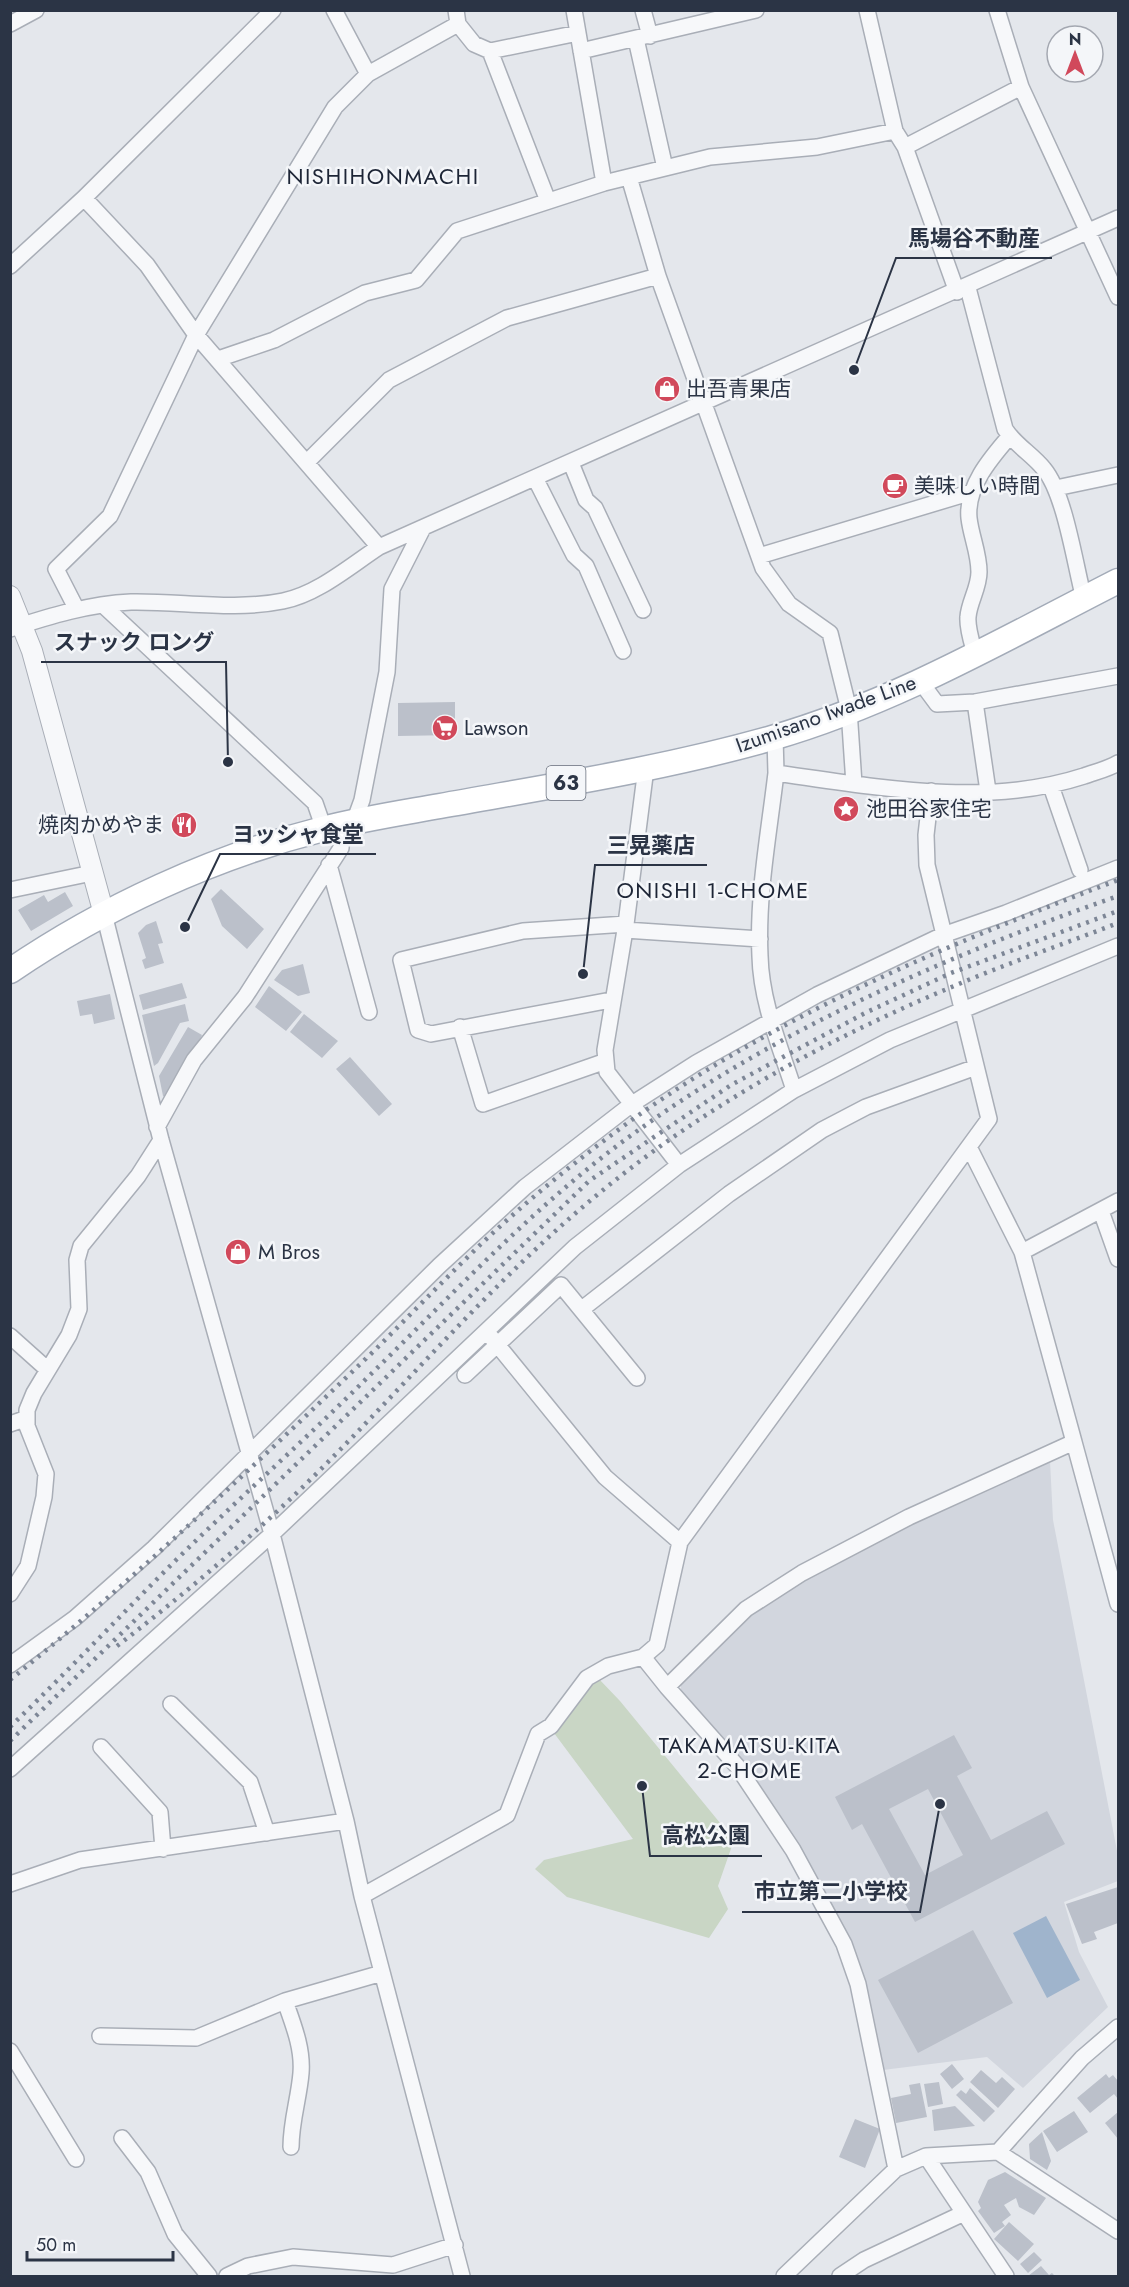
<svg xmlns="http://www.w3.org/2000/svg" width="1129" height="2287" font-family="Jost,'Noto Sans JP',sans-serif">
  <style>
    .built { fill: #d2d6de }
    .green { fill: #c9d6c5 }
    .water { fill: #9fb4cc }
    .building { fill: #bbc0ca; fill-rule: evenodd }
    .lines { fill: none; stroke-linecap: round; stroke-linejoin: round }
    .minor-casing { stroke: #a9aeb7; stroke-width: 18 }
    .tertiary-casing { stroke: #a9aeb7; stroke-width: 22 }
    .primary-casing { stroke: #a3abb8; stroke-width: 27 }
    .minor { stroke: #f7f8fa; stroke-width: 15 }
    .tertiary { stroke: #f7f8fa; stroke-width: 20 }
    .primary { stroke: #fff; stroke-width: 24 }
    .rail { stroke: #7d8696; stroke-width: 4.5; stroke-dasharray: 3 6; stroke-linecap: butt }
    .labels { text-anchor: middle; stroke-width: 5; stroke-linejoin: round; paint-order: stroke }
    .shield { fill: #f4f6f9; stroke: #676e7b; stroke-width: 1.5 }
    .shield-label { font-size: 20px; font-weight: bold; fill: #2b3445 }
    .poi-label { font-size: 21px; fill: #2b3445; stroke: #f4f6f9; text-anchor: start }
    .street-label { font-size: 21px; fill: #2b3445; stroke: #f4f6f9 }
    .neighbourhood-label { font-size: 22px; letter-spacing: 1.5px; fill: #1d2536; stroke: #f4f6f9 }
    .leader { fill: none; stroke: #2b3445; stroke-width: 2 }
    .callout-dot { fill: #2b3445; stroke: #f4f6f9; stroke-width: 2 }
    .callout-label { font-size: 22px; text-anchor: middle; font-weight: bold; fill: #2b3445; stroke: #f4f6f9; stroke-width: 5; stroke-linejoin: round; paint-order: stroke }
  </style>
  <rect width="100%" height="100%" fill="#e4e7ec"/>
  <path class="built" d="M 1050,1461 L 1053,1520 L 1118,1856 L 1118,1881 L 1064,1902 L 1079,1952 L 1108,2007 L 1023,2088 L 987,2057 L 883,2070 L 865,1982 L 853,1944 L 801,1848 L 743,1760 L 681,1696 L 681,1685 L 753,1614 L 808,1578 L 912,1523 Z"/>
  <path class="green" d="M 598,1678 L 620,1701 L 734,1840 L 718,1886 L 728,1909 L 709,1938 L 567,1897 L 535,1869 L 544,1860 L 633,1839 L 554,1733 Z"/>
  <path class="water" d="M 1046,1916 L 1080,1980 L 1047,1998 L 1013,1933 Z"/>
  <path class="building" d="M 455,702 L 455,735 L 398,736 L 398,703 Z
    M 221,889 L 264,929 L 247,949 L 222,926 L 211,899 Z
    M 65,892 L 73,906 L 31,931 L 18,910 L 44,895 L 48,902 Z
    M 156,921 L 163,943 L 158,944 L 164,963 L 145,969 L 142,960 L 146,958 L 138,933 L 146,925 Z
    M 303,964 L 310,993 L 298,996 L 274,980 L 282,970 Z
    M 182,983 L 187,998 L 143,1010 L 139,995 Z
    M 269,986 L 302,1012 L 286,1031 L 255,1007 Z
    M 110,994 L 115,1019 L 94,1024 L 92,1014 L 80,1016 L 77,1001 Z
    M 185,1004 L 189,1021 L 180,1023 L 158,1063 L 154,1066 L 142,1015 Z
    M 304,1014 L 338,1041 L 322,1058 L 290,1032 Z
    M 188,1027 L 202,1035 L 170,1101 L 163,1096 L 159,1076 Z
    M 350,1057 L 392,1104 L 379,1116 L 336,1069 Z
    M 954,1735 L 972,1768 L 957,1776 L 991,1840 L 1047,1811 L 1065,1844 L 915,1922 L 862,1824 L 852,1830 L 835,1797 ZM 928,1789 L 963,1855 L 925,1875 L 889,1809 Z
    M 1118,1887 L 1118,1923 L 1094,1932 L 1097,1939 L 1082,1944 L 1066,1904 Z
    M 973,1930 L 1013,2003 L 918,2053 L 878,1980 Z
    M 952,2064 L 964,2079 L 952,2089 L 940,2074 Z
    M 981,2070 L 996,2083 L 1002,2077 L 1015,2089 L 998,2108 L 970,2082 Z
    M 1106,2074 L 1109,2078 L 1113,2075 L 1118,2081 L 1118,2099 L 1114,2094 L 1090,2113 L 1077,2098 Z
    M 939,2082 L 943,2104 L 928,2107 L 924,2084 Z
    M 920,2083 L 927,2117 L 896,2123 L 891,2098 L 911,2094 L 909,2085 Z
    M 970,2088 L 995,2111 L 984,2122 L 956,2095 L 961,2090 L 966,2094 Z
    M 955,2106 L 975,2126 L 934,2131 L 932,2110 Z
    M 1074,2111 L 1088,2132 L 1057,2152 L 1043,2131 Z
    M 1118,2112 L 1118,2139 L 1105,2123 Z
    M 855,2119 L 880,2129 L 865,2168 L 839,2157 Z
    M 1042,2132 L 1051,2161 L 1047,2170 L 1030,2159 L 1029,2144 Z
    M 1005,2172 L 1046,2198 L 1034,2215 L 1019,2207 L 1016,2198 L 1004,2205 L 1011,2215 L 1002,2222 L 1005,2226 L 994,2233 L 978,2211 L 981,2208 L 978,2202 L 988,2180 Z
    M 1009,2222 L 1034,2244 L 1018,2261 L 994,2239 Z
    M 1034,2252 L 1042,2260 L 1028,2273 L 1020,2264 Z
    M 1041,2266 L 1049,2275 L 1052,2273 L 1055,2276 L 1028,2276 Z"/>
  <g class="lines">
    <g class="minor-casing">
      <path id="minor" d="M 334,10 L 368,74
        M 574,10 L 604,183
        M 643,10 L 650,36
        M 997,10 L 1021,87 L 1118,297
        M 10,24 L 36,10
        M 458,24 L 474,44 L 490,51 L 548,201
        M 636,39 L 665,168
        M 490,51 L 578,33
        M 581,51 L 756,10
        M 895,131 L 905,147 L 957,292
        M 905,147 L 1021,87
        M 629,177 L 658,276 L 763,568 L 789,604 L 830,633 L 849,710 L 854,784
        M 84,198 L 147,265 L 196,335 L 379,547
        M 10,266 L 84,198 L 273,10
        M 968,288 L 1005,429 C 1015,445 1032,454 1044,469 C 1065,494 1075,565 1084,599
        M 218,359 L 274,340 L 365,293 L 416,280 L 457,231 L 604,183 L 710,157 L 817,147 L 895,131 L 867,10
        M 307,462 L 389,380 L 507,318 L 658,276
        M 571,463 L 586,500 L 595,508 L 643,610
        M 535,478 L 574,555 L 586,566 L 623,651
        M 1056,488 L 1118,475
        M 759,556 L 972,492
        M 104,606 L 315,803 L 324,829
        M 76,608 L 56,569 L 110,516 L 196,335 L 335,107 L 368,74 L 458,24 L 456,10
        M 10,629 C 50,616 89,604 131,602 C 181,601 234,611 283,601 C 318,594 350,566 379,547 L 1118,218
        M 975,654 C 972,643 967,628 968,617 C 969,602 979,588 979,572 C 979,553 971,536 969,518 C 966,487 990,459 1009,437
        M 920,681 L 937,704 L 975,702 L 1118,676
        M 975,702 L 988,791
        M 775,737 L 776,773 C 876,787 986,808 1084,776 C 1095,772 1108,769 1118,763
        M 646,768 L 626,924 L 605,1050 L 607,1072 L 679,1165
        M 776,773 C 769,833 757,895 760,956 C 761,1002 780,1046 794,1090
        M 1051,786 L 1080,870
        M 354,822 L 362,800 L 387,672 L 392,589 L 423,528
        M 329,865 L 369,1012
        M 10,890 L 92,873
        M 104,914 L 161,1140 L 272,1534 L 346,1821 L 362,1896 L 462,2276
        M 625,930 L 760,939
        M 611,1000 L 431,1034 L 418,1030 L 401,960 L 523,931 L 626,924
        M 460,1027 L 483,1104 L 606,1061
        M 157,1127 L 194,1060 L 245,997 L 341,848 L 342,825
        M 1101,1211 L 1118,1259
        M 1022,1252 L 1118,1201
        M 582,1309 L 729,1194 L 822,1130 L 866,1107 L 976,1067
        M 487,1332 L 605,1477 L 680,1542
        M 10,1336 L 48,1370
        M 465,1375 L 561,1285 L 637,1378
        M 10,1424 L 27,1418
        M 1074,1442 L 1118,1604
        M 10,1594 L 28,1566 L 44,1497 L 46,1474 L 27,1426 L 27,1410 L 34,1393 L 69,1335 L 79,1309 L 77,1260 L 81,1246 L 138,1176 L 161,1140
        M 643,1657 L 667,1687 L 746,1609 L 802,1573 L 909,1517 L 1074,1442 L 1022,1252 L 970,1149
        M 10,1665 L 75,1618 L 154,1548 L 439,1266 L 525,1187 L 632,1104 L 696,1063 L 817,995 L 943,935 L 1006,913 L 1118,868
        M 667,1687 L 737,1766 L 793,1850 L 844,1944 L 858,1984 L 896,2169
        M 171,1704 L 250,1782 L 267,1833
        M 101,1747 L 160,1812 L 163,1849
        M 10,1769 L 272,1534 L 575,1247 L 679,1165 L 794,1090 L 890,1040 L 1118,946
        M 10,1884 L 80,1860 L 346,1821
        M 362,1896 L 507,1815 L 538,1734 L 551,1726 L 587,1678 L 608,1666 L 643,1657 L 657,1645 L 680,1542 L 989,1119 L 927,865 L 926,835 L 931,791
        M 285,2001 C 293,2024 303,2048 301,2073 C 299,2098 291,2121 291,2147
        M 100,2036 L 196,2038 L 285,2001 L 382,1973
        M 10,2051 L 76,2159
        M 122,2138 L 148,2172 L 175,2234 L 209,2276
        M 998,2152 L 1118,2231
        M 926,2156 L 1006,2276
        M 227,2276 L 248,2266 L 293,2257 L 393,2265 L 455,2245
        M 784,2276 L 896,2169 L 926,2156 L 998,2152 L 1082,2058 L 1118,2027
        M 840,2276 L 864,2260 L 964,2213"/>
    </g>
    <g class="tertiary-casing">
      <path id="tertiary" d="M 10,596 L 32,651 L 104,914"/>
    </g>
    <g class="primary-casing">
      <path id="primary" d="M 10,971 C 104,907 213,857 323,829 C 361,819 401,813 440,806 C 551,786 663,769 772,738 C 894,703 1006,638 1118,581"/>
    </g>
    <use href="#minor" class="minor"/>
    <use href="#tertiary" class="tertiary"/>
    <use href="#primary" class="primary"/>
    <path class="rail" d="M 117,1646 C 191,1589 264,1527 330,1460 C 418,1371 500,1275 597,1195 C 703,1107 827,1039 954,986 C 1008,963 1064,944 1118,923
      M 10,1680 C 138,1576 257,1463 376,1349 C 410,1315 444,1280 479,1246 C 525,1202 577,1160 629,1122 C 777,1015 948,944 1118,880
      M 10,1727 C 66,1673 119,1617 174,1562 C 238,1499 305,1440 368,1377 C 453,1294 536,1204 633,1134 C 779,1028 949,955 1118,896
      M 10,1741 L 589,1181 L 731,1085 L 865,1013 L 951,973 L 1118,911"/>
  </g>
  <defs>
    <g id="shop-disc" transform="scale(1.35)"><circle r="9.5" fill="#d1495b" stroke="#f4f6f9"/><path d="M-5-2.5h2.3a2.7 3.5 0 0 1 5.4 0H5L5.5 6h-11ZM-1.5-2.5h3a1.5 2.3 0 0 0-3 0Z" fill="#fff"/></g>
    <g id="cafe-disc" transform="scale(1.35)"><circle r="9.5" fill="#d1495b" stroke="#f4f6f9"/><path d="M-5.5-4.5H6V0H3Q3 3.5 0 3.5H-2.5Q-5.5 3.5-5.5 0ZM3-3.2v2h1.7v-2ZM-6 4.5H4V6H-6Z" fill="#fff"/></g>
    <g id="supermarket-disc" transform="scale(1.35)"><circle r="9.5" fill="#d1495b" stroke="#f4f6f9"/><path d="M-6-5.5h2.5l.6 2H6L4.5 2H-2.5L-4.4-4H-6ZM-1.5 3.2a1.3 1.3 0 1 0 .1 0ZM3 3.2a1.3 1.3 0 1 0 .1 0Z" fill="#fff"/></g>
    <g id="sight-disc" transform="scale(1.35)"><circle r="9.5" fill="#d1495b" stroke="#f4f6f9"/><path d="M0-6L1.8-2.2L6-1.7L2.9 1.2L3.7 5.4L0 3.3L-3.7 5.4L-2.9 1.2L-6-1.7L-1.8-2.2Z" fill="#fff"/></g>
    <g id="restaurant-disc" transform="scale(1.35)"><circle r="9.5" fill="#d1495b" stroke="#f4f6f9"/><path d="M-5-6h1v4h1v-4h1v4h1v-4h1v5L-1.5 .5V6h-2V.5L-5-1ZM5-6V6H3V1.5H1.5Q1.5-4 5-6Z" fill="#fff"/></g>
  </defs>
  <g fill-rule="evenodd">
    <use href="#shop-disc" x="667" y="389"/>
    <use href="#cafe-disc" x="895" y="486"/>
    <use href="#supermarket-disc" x="445" y="728"/>
    <use href="#sight-disc" x="846" y="809"/>
    <use href="#restaurant-disc" x="184" y="825"/>
    <use href="#shop-disc" x="238" y="1252"/>
  </g>
  <g class="labels">
    <rect class="shield" x="546.5" y="766" width="39" height="34" rx="4.5"/>
    <g class="shield-label">
      <text x="566" y="790">63</text>
    </g>
    <g class="poi-label">
      <text x="686" y="396">出吾青果店</text>
      <text x="914" y="493">美味しい時間</text>
      <text x="464" y="735">Lawson</text>
      <text x="866" y="816">池田谷家住宅</text>
      <text x="164" y="832" text-anchor="end">焼肉かめやま</text>
      <text x="258" y="1259">M Bros</text>
    </g>
    <g class="street-label">
      <text transform="translate(826 714) rotate(-20)" y="7">Izumisano Iwade Line</text>
    </g>
    <g class="neighbourhood-label">
      <text x="383" y="184">NISHIHONMACHI</text>
      <text x="713" y="898">ONISHI 1-CHOME</text>
      <text x="750" y="1753">TAKAMATSU-KITA<tspan x="750" dy="25">2-CHOME</tspan></text>
    </g>
  </g>
  <path class="leader" d="M854 370L896 258H1052M228 762L226 662H41M185 927L220 854H376M583 974L595 865H707M642 1786L650 1856H762M940 1804L920 1912H742"/>
  <g class="callout-dot">
    <circle cx="854" cy="370" r="6"/>
    <circle cx="228" cy="762" r="6"/>
    <circle cx="185" cy="927" r="6"/>
    <circle cx="583" cy="974" r="6"/>
    <circle cx="642" cy="1786" r="6"/>
    <circle cx="940" cy="1804" r="6"/>
  </g>
  <g class="callout-label">
    <text x="974" y="246">馬場谷不動産</text>
    <text x="134" y="650">スナック ロング</text>
    <text x="298" y="842">ヨッシャ食堂</text>
    <text x="651" y="853">三晃薬店</text>
    <text x="706" y="1843">高松公園</text>
    <text x="831" y="1899">市立第二小学校</text>
  </g>
  <rect width="1129" height="2287" fill="none" stroke="#2b3445" stroke-width="24"/>
  <g transform="translate(1075 54)"><circle r="28" fill="#f4f6f9" stroke="#a4a8b1" stroke-width="1.5"/>
  <path d="M0-4.5L10 22L0 15L-10 22Z" fill="#d1495b"/>
  <text y="-9" font-size="16" font-weight="bold" text-anchor="middle" fill="#2b3445">N</text>
  </g>
  <path d="M27 2251v9h146v-9" fill="none" stroke="#2b3445" stroke-width="3"/>
  <text x="36" y="2251" font-size="18" fill="#2b3445" stroke="#f4f6f9" stroke-width="4.5" paint-order="stroke">50 m</text>
</svg>
